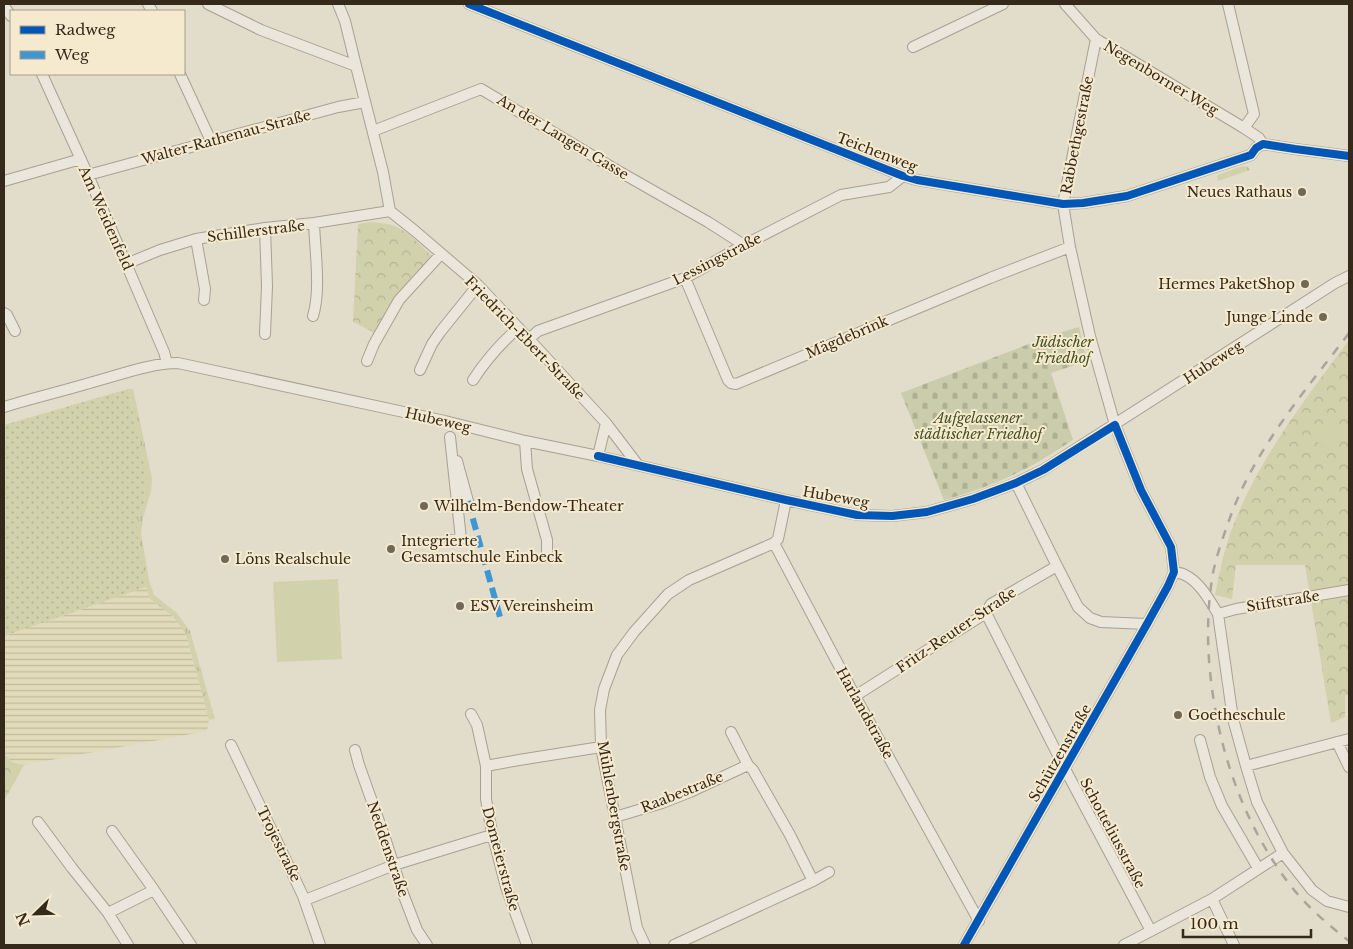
<svg xmlns="http://www.w3.org/2000/svg" width="1353" height="949" font-family="'Libre Baskerville',serif">
  <style>
    .farmland { fill: url(#farmland-rules) }
    .grass { fill: url(#grass-tufts) }
    .cemetery { fill: url(#cemetery-stones) }
    .park { fill: url(#park-crowns) }
    .garden { fill: url(#garden-dots) }
    .pitch { fill: #d1d2ac }
    .lines { fill: none; stroke-linecap: round; stroke-linejoin: round }
    .minor-casing { stroke: #a7a094; stroke-width: 12 }
    .minor { stroke: #eae6db; stroke-width: 10 }
    .rail { stroke: #a9a59c; stroke-width: 2.5; stroke-dasharray: 9 9; stroke-linecap: butt }
    .quiet { stroke: #3e96d4; stroke-width: 6; stroke-dasharray: 12 6; stroke-linecap: butt }
    .cycleway-casing { stroke: #f5eace; stroke-width: 11 }
    .cycleway { stroke: #0057b8; stroke-width: 8 }
    .poi-dot { fill: #726859; stroke: #f5eace; stroke-width: 2 }
    .labels { text-anchor: middle; stroke-width: 4; stroke-linejoin: round; paint-order: stroke }
    .street-label { font-size: 14px; fill: #35291c; stroke: #f5eace }
    .poi-label { font-size: 14px; fill: #35291c; stroke: #f5eace; text-anchor: start }
    .park-label { font-size: 14px; font-style: italic; fill: #445123; stroke: #f5eace }
  </style>
  <defs>
    <pattern id="farmland-rules" width="6" height="5" patternUnits="userSpaceOnUse" patternTransform="scale(1.25)"><rect width="6" height="5" fill="#e2dbba"/><path d="M0 2.5h6" fill="none" stroke="#c2bc9f"/></pattern>
    <pattern id="grass-tufts" width="24" height="20" patternUnits="userSpaceOnUse" patternTransform="scale(1.25)"><rect width="24" height="20" fill="#d1d2ac"/><path d="M3 7l-1-3M5 7V3M7 7l1-3M15 17l-1-3M17 17v-4M19 17l1-3" fill="none" stroke="#b4b493"/></pattern>
    <pattern id="cemetery-stones" width="16" height="16" patternUnits="userSpaceOnUse" patternTransform="scale(1.25)"><rect width="16" height="16" fill="#cbccac"/><path d="M2 7V4a2 2 0 0 1 4 0v3zM10 15v-3a2 2 0 0 1 4 0v3z" fill="#afaf93"/></pattern>
    <pattern id="park-crowns" width="20" height="18" patternUnits="userSpaceOnUse" patternTransform="scale(1.25)"><rect width="20" height="18" fill="#d1d2ac"/><path d="M2 6a3 3 0 1 1 6 0M12 15a3 3 0 1 1 6 0" fill="none" stroke="#b4b493"/></pattern>
    <pattern id="garden-dots" width="8" height="8" patternUnits="userSpaceOnUse" patternTransform="scale(1.25)"><rect width="8" height="8" fill="#d1d2ac"/><path d="M2 2h.1M6 6h.1" fill="none" stroke="#b4b493" stroke-width="1.8" stroke-linecap="round"/></pattern>
  </defs>
  <rect width="100%" height="100%" fill="#e2dcca"/>
  <path class="farmland" d="M 146,587 L 150,599 L 174,617 L 186,634 L 209,720 L 207,731 L 24,765 L 12,762 L 4,753 L 4,636 Z"/>
  <path class="grass" d="M 1243,166 L 1248,167 L 1250,170 L 1218,181 L 1217,176 L 1220,174 Z
    M 128,389 L 133,389 L 152,478 L 151,491 L 143,518 L 141,533 L 149,580 L 154,595 L 177,613 L 190,631 L 215,719 L 209,720 L 186,634 L 174,617 L 150,599 L 146,587 L 137,533 L 137,522 L 144,503 L 147,479 Z"/>
  <path class="cemetery" d="M 1079,327 L 1087,361 L 1051,373 L 1073,440 C 1062,447 1051,454 1040,461 C 1010,478 977,491 944,500 L 901,393 L 1055,334 Z"/>
  <path class="park" d="M 372,222 C 377,223 383,223 388,224 C 406,228 419,244 432,256 L 377,334 L 353,322 L 358,224 Z
    M 1349,340 L 1349,694 L 1345,696 L 1345,717 L 1331,723 L 1305,565 L 1236,565 L 1232,599 L 1215,595 C 1220,570 1225,545 1235,521 C 1262,454 1306,398 1349,340 Z
    M 4,753 L 12,762 L 24,765 L 4,801 Z"/>
  <path class="garden" d="M 128,389 L 147,479 L 144,503 L 137,522 L 137,533 L 146,587 L 4,636 L 4,425 Z"/>
  <path class="pitch" d="M 1328,423 L 1341,434 L 1329,451 L 1315,440 Z
    M 338,579 L 342,659 L 277,662 L 273,582 Z"/>
  <g class="lines">
    <g class="minor-casing">
      <path id="minor" d="M 148,4 L 152,11
        M 208,4 L 261,30 L 356,66 L 383,172 L 390,211 L 415,231 L 478,285 L 529,339 L 606,423 L 638,465
        M 338,4 L 345,21 L 356,66
        M 469,4 L 903,176 L 917,180 L 1063,204 L 1083,203 L 1127,196 L 1251,155 L 1256,148 L 1263,144 L 1295,149 L 1349,156
        M 1065,4 L 1096,39 L 1244,128 L 1259,138 L 1263,144
        M 1228,4 L 1254,114 L 1244,128
        M 4,6 L 11,16
        M 913,47 L 1003,4
        M 42,74 L 88,175 L 164,352 L 167,363
        M 180,74 L 211,141
        M 373,131 L 481,89 L 613,168 L 708,222 L 744,245
        M 88,175 L 338,107 L 365,102
        M 4,181 L 81,159
        M 265,228 L 267,286 L 265,334
        M 196,239 L 205,289 L 204,300
        M 126,264 L 160,250 L 196,239 L 265,228 L 314,223 L 390,211
        M 685,278 L 728,380 L 731,383 L 736,384 L 990,278 L 1070,247
        M 4,313 L 7,315 L 15,331
        M 313,316 C 321,290 315,251 314,223
        M 529,339 L 538,331 L 685,278 L 744,245 L 841,195 L 889,187 L 903,176
        M 367,361 L 374,344 L 399,300 L 441,254
        M 420,370 L 432,344 L 441,331 L 478,285
        M 473,380 C 486,360 501,343 518,328
        M 4,407 C 33,398 63,391 93,382 C 119,375 151,363 178,363 L 445,421 L 525,441 L 598,456 L 786,500 L 857,515 L 892,516 L 927,512 L 973,499 L 1016,483 L 1043,470 L 1335,283 L 1349,276
        M 450,437 L 461,539 L 450,540
        M 525,441 L 527,469 L 547,540 L 547,557
        M 598,456 L 606,423
        M 457,461 L 468,501
        M 1016,483 L 1057,566 L 1078,607 L 1090,618 L 1101,622 L 1147,624
        M 774,543 L 855,696 L 979,921
        M 774,543 L 778,539 L 786,500
        M 1174,572 C 1178,573 1182,573 1185,575 C 1200,582 1210,601 1218,614 L 1233,719 L 1246,766 L 1257,802 L 1283,853 L 1312,890 L 1327,901 L 1349,907
        M 986,613 L 1065,769 L 1151,931
        M 1218,614 L 1236,609 L 1349,590
        M 855,696 L 986,613 L 991,604 L 1057,566
        M 471,714 L 477,725 L 486,766 L 486,799 L 492,833 L 506,887 L 527,945
        M 731,732 L 748,765 L 753,770 L 790,835 L 813,881
        M 1200,740 L 1210,777 L 1222,806 L 1258,868
        M 1337,742 L 1349,767
        M 231,745 L 303,896 L 320,945
        M 355,750 L 359,765 L 386,841 L 402,891 L 417,930 L 427,945
        M 486,766 L 519,760 L 601,747
        M 1246,766 L 1349,739
        M 615,817 L 662,803 L 690,792 L 748,765
        M 38,822 L 72,868 L 108,913 L 128,945
        M 112,831 L 154,890 L 191,945
        M 1212,899 L 1234,945
        M 305,900 L 394,865 L 485,837 L 493,837
        M 108,913 L 154,890
        M 645,945 L 637,928 L 601,747 L 600,710 L 604,689 L 617,655 L 634,632 L 668,594 L 689,580 L 774,543
        M 674,945 L 813,881 L 829,872
        M 964,945 L 1147,624 L 1168,586 L 1174,572 L 1171,547 L 1141,490 L 1115,425 L 1090,336 L 1070,247 L 1063,204 L 1096,39
        M 1124,945 L 1212,899 L 1283,853"/>
    </g>
    <use href="#minor" class="minor"/>
    <path class="rail" d="M 1349,333 C 1306,390 1258,445 1232,512 C 1225,532 1217,553 1213,573 C 1208,602 1207,631 1209,660 C 1215,739 1239,816 1287,881 C 1304,904 1327,924 1349,941"/>
    <path class="quiet" d="M 468,501 L 500,617"/>
    <g class="cycleway-casing">
      <path id="cycleway" d="M 469,4 L 903,176 L 917,180 L 1063,204 L 1083,203 L 1127,196 L 1251,155 L 1256,148 L 1263,144 L 1295,149 L 1349,156
        M 598,456 L 786,500 L 857,515 L 892,516 L 927,512 L 973,499 L 1016,483 L 1043,470 L 1115,425 L 1141,490 L 1171,547 L 1174,572 L 1168,586 L 1147,624 L 964,945"/>
    </g>
    <use href="#cycleway" class="cycleway"/>
  </g>
  <g class="poi-dot">
    <circle cx="1302" cy="192" r="5"/>
    <circle cx="1305" cy="284" r="5"/>
    <circle cx="1323" cy="317" r="5"/>
    <circle cx="424" cy="506" r="5"/>
    <circle cx="391" cy="549" r="5"/>
    <circle cx="225" cy="559" r="5"/>
    <circle cx="460" cy="606" r="5"/>
    <circle cx="1178" cy="715" r="5"/>
  </g>
  <g class="labels">
    <g class="street-label">
      <text transform="translate(1161 78) rotate(31)" y="5">Negenborner Weg</text>
      <text transform="translate(1077 135) rotate(-79)" y="5">Rabbethgestraße</text>
      <text transform="translate(226 137) rotate(-15)" y="5">Walter-Rathenau-Straße</text>
      <text transform="translate(563 137) rotate(31)" y="5">An der Langen Gasse</text>
      <text transform="translate(877 152) rotate(21)" y="5">Teichenweg</text>
      <text transform="translate(106 218) rotate(66)" y="5">Am Weidenfeld</text>
      <text transform="translate(256 231) rotate(-7)" y="5">Schillerstraße</text>
      <text transform="translate(717 259) rotate(-27)" y="5">Lessingstraße</text>
      <text transform="translate(847 337) rotate(-23)" y="5">Mägdebrink</text>
      <text transform="translate(525 338) rotate(46)" y="5">Friedrich-Ebert-Straße</text>
      <text transform="translate(1213 362) rotate(-33)" y="5">Hubeweg</text>
      <text transform="translate(438 420) rotate(13)" y="5">Hubeweg</text>
      <text transform="translate(836 497) rotate(10)" y="5">Hubeweg</text>
      <text transform="translate(1283 601) rotate(-9)" y="5">Stiftstraße</text>
      <text transform="translate(956 630) rotate(-34)" y="5">Fritz-Reuter-Straße</text>
      <text transform="translate(865 713) rotate(61)" y="5">Harlandstraße</text>
      <text transform="translate(1060 753) rotate(-60)" y="5">Schützenstraße</text>
      <text transform="translate(682 792) rotate(-22)" y="5">Raabestraße</text>
      <text transform="translate(614 806) rotate(80)" y="5">Mühlenbergstraße</text>
      <text transform="translate(1113 833) rotate(62)" y="5">Schotteliusstraße</text>
      <text transform="translate(279 844) rotate(64)" y="5">Trojestraße</text>
      <text transform="translate(388 849) rotate(71)" y="5">Neddenstraße</text>
      <text transform="translate(501 859) rotate(75)" y="5">Domeierstraße</text>
    </g>
    <g class="poi-label">
      <text x="1292" y="197" text-anchor="end">Neues Rathaus</text>
      <text x="1295" y="289" text-anchor="end">Hermes PaketShop</text>
      <text x="1313" y="322" text-anchor="end">Junge Linde</text>
      <text x="434" y="511">Wilhelm-Bendow-Theater</text>
      <text x="401" y="546">Integrierte<tspan x="401" dy="16">Gesamtschule Einbeck</tspan></text>
      <text x="235" y="564">Löns Realschule</text>
      <text x="470" y="611">ESV Vereinsheim</text>
      <text x="1188" y="720">Goetheschule</text>
    </g>
    <g class="park-label">
      <text x="1063" y="347">Jüdischer<tspan x="1063" dy="16">Friedhof</tspan></text>
      <text x="978" y="423">Aufgelassener<tspan x="978" dy="16">städtischer Friedhof</tspan></text>
    </g>
  </g>
  <rect width="1353" height="949" fill="none" stroke="#35291c" stroke-width="10"/>
  <rect x="10" y="10" width="175" height="65" fill="#f5eace" stroke="#a89d87"/>
  <rect x="20" y="26" width="25" height="8" fill="#0057b8" stroke="#a89d87"/>
  <text x="55" y="35" font-size="15" fill="#35291c">Radweg</text>
  <rect x="20" y="51" width="25" height="8" fill="#3e96d4" stroke="#a89d87"/>
  <text x="55" y="60" font-size="15" fill="#35291c">Weg</text>
  <g transform="translate(35 914) rotate(247)" stroke="#f5eace" stroke-width="4" paint-order="stroke">
  <path d="M0-4L9 19L0 12L-9 19Z" fill="#35291c"/>
  <text y="-8" font-size="14" font-weight="bold" text-anchor="middle" fill="#35291c">N</text>
  </g>
  <path d="M1183 929v8h128v-8" fill="none" stroke="#35291c" stroke-width="2.5"/>
  <text x="1190" y="929" font-size="15" fill="#35291c" stroke="#f5eace" stroke-width="4" paint-order="stroke">100 m</text>
</svg>
